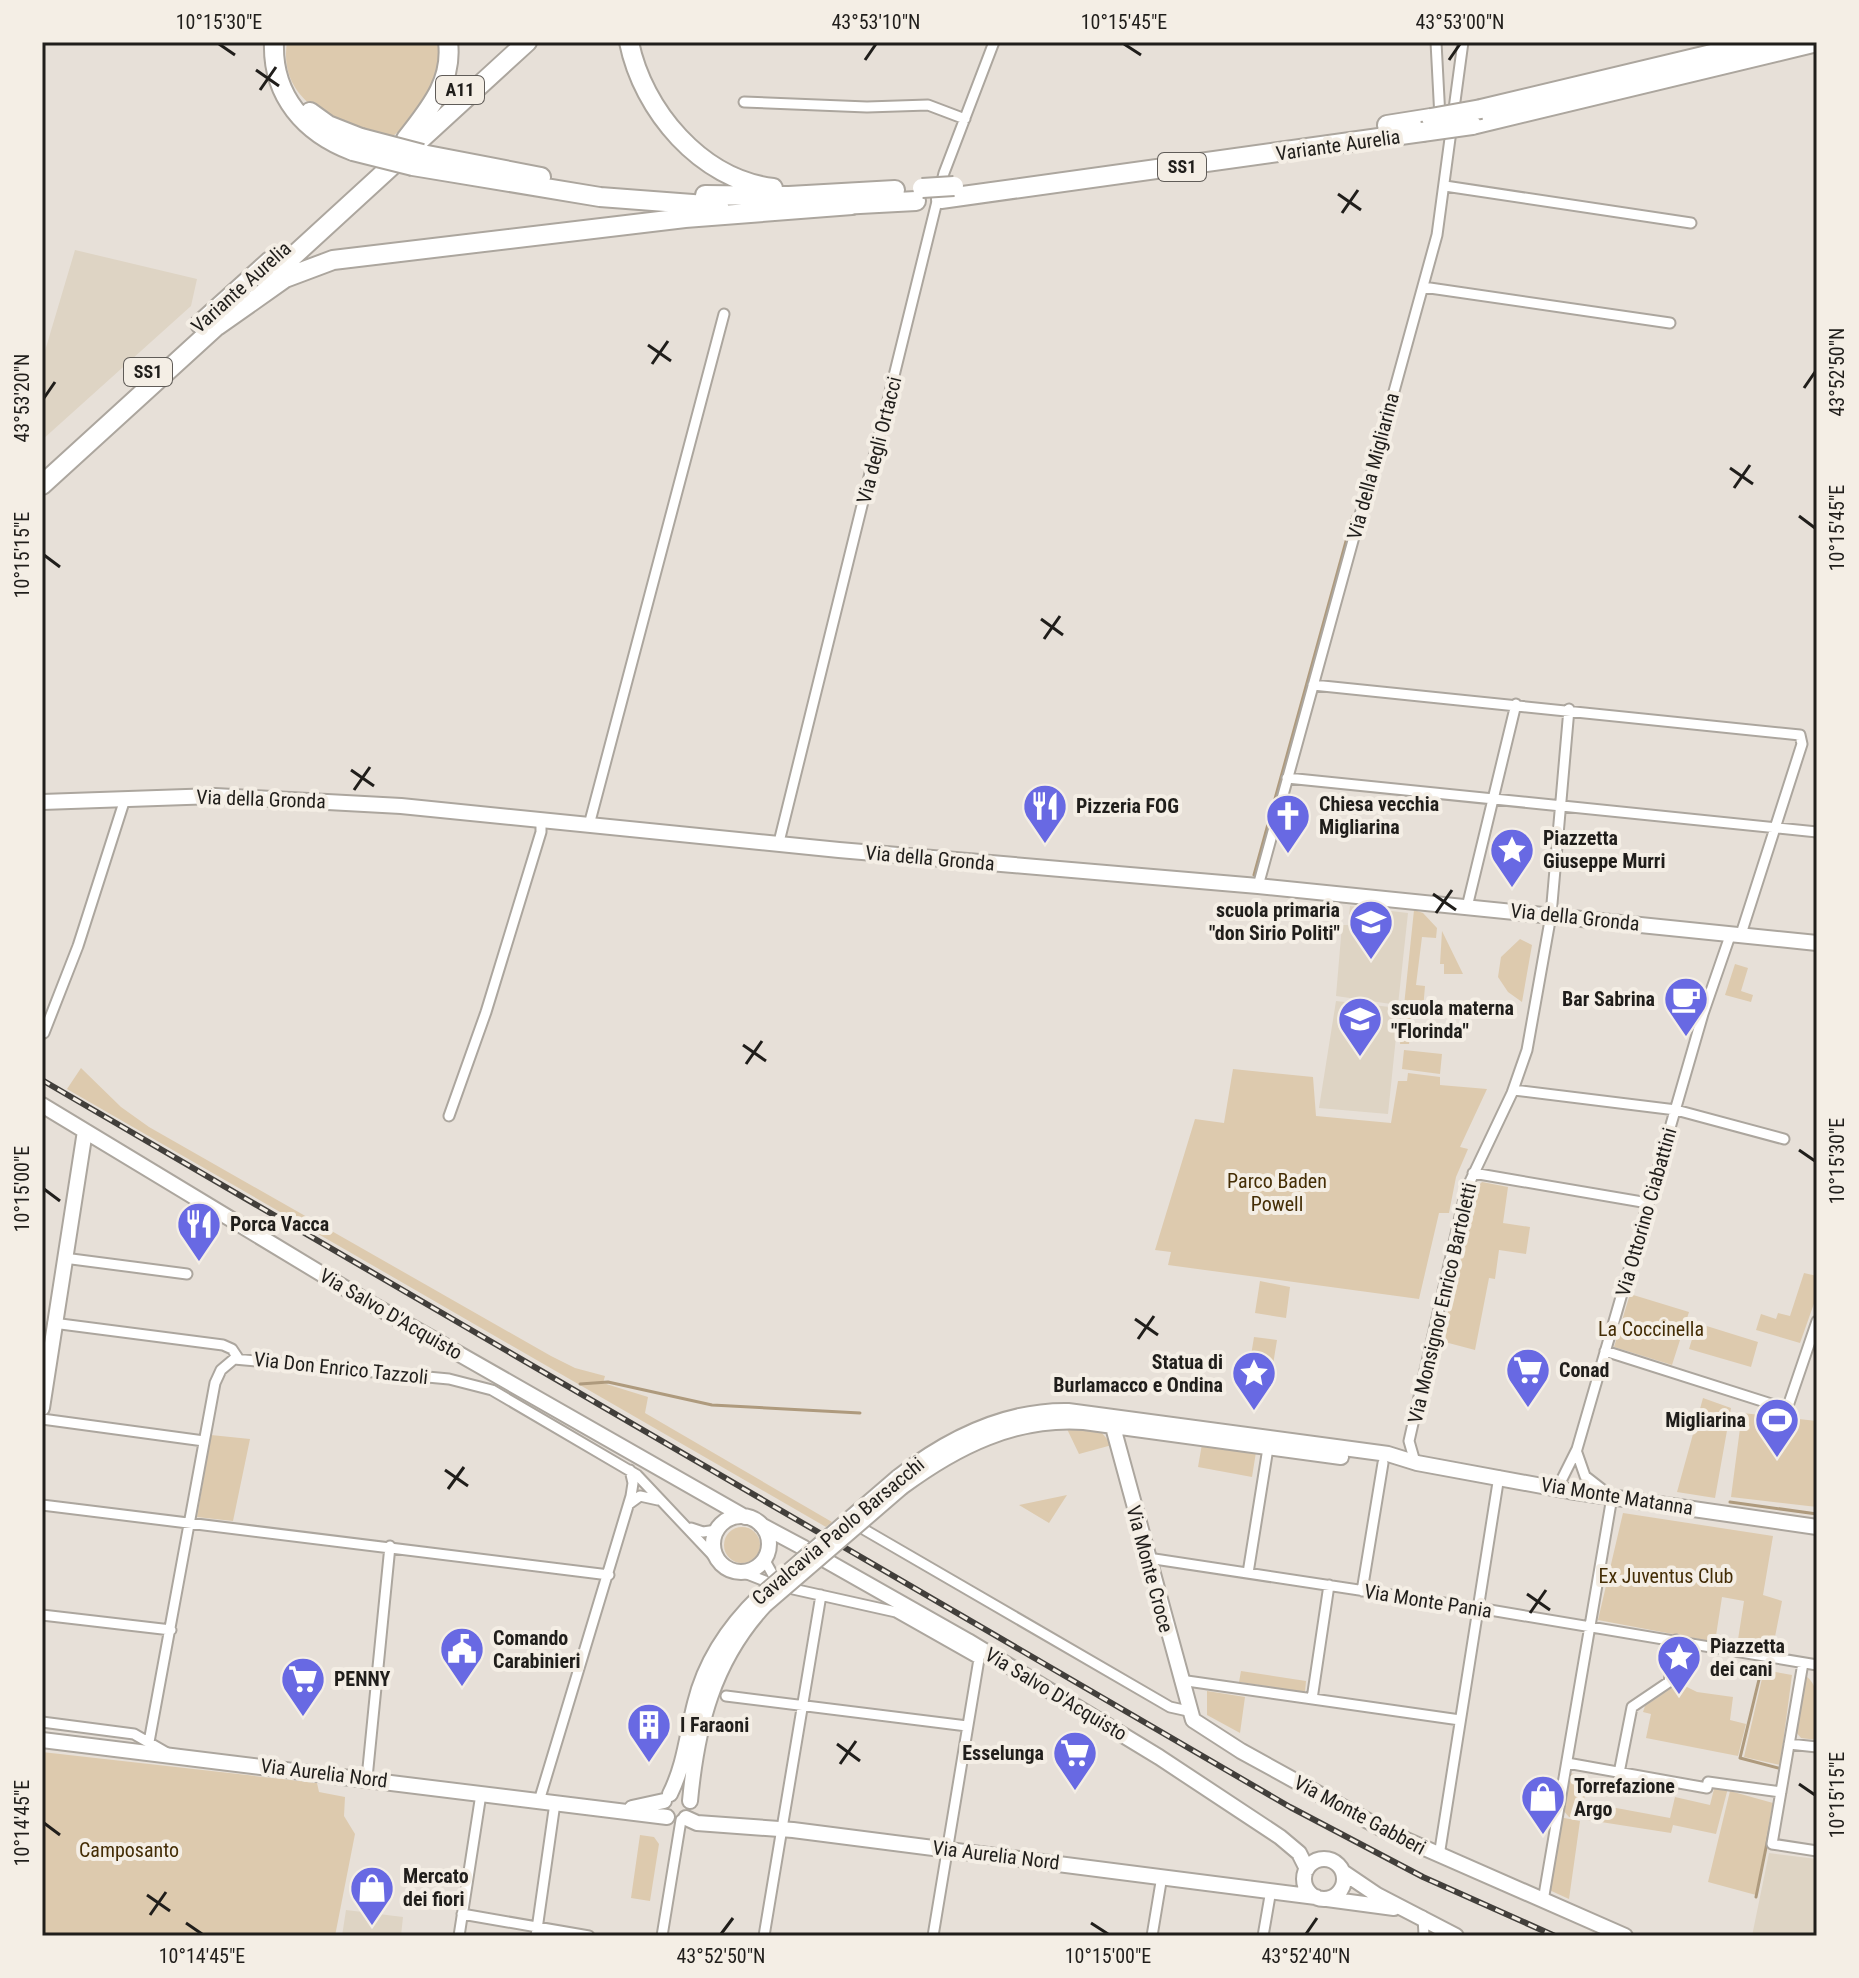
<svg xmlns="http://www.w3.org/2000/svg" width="1859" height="1978" font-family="'Roboto Condensed',sans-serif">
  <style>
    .built { fill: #ded4c4 }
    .green { fill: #ddcaae }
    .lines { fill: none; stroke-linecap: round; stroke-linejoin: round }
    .stream { stroke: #ae9a7d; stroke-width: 3 }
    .street-casing { stroke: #aca69e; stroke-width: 13 }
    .secondary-casing { stroke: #aca69e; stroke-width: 18 }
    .highway-casing { stroke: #aca69e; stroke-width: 22 }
    .street { stroke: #fff; stroke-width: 9 }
    .secondary { stroke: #fff; stroke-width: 14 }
    .highway { stroke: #fff; stroke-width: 18 }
    .rail-casing { stroke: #423f3b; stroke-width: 6 }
    .rail { stroke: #f4eee5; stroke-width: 3; stroke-dasharray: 9; stroke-linecap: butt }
    .secondary-bridge-casing { stroke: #aca69e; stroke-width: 18; stroke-linecap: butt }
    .highway-bridge-casing { stroke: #aca69e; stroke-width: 22; stroke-linecap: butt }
    .secondary-bridge { stroke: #fff; stroke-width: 14 }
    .highway-bridge { stroke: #fff; stroke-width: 18 }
    .ticks { fill: none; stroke: #201e1b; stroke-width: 3 }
    .labels { text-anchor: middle; stroke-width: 8; stroke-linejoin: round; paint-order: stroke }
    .shield { fill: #f4eee5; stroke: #605c58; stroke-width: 2 }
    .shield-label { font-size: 18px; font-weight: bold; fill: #201e1b }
    .street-label { font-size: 20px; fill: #201e1b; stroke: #f4eee5 }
    .poi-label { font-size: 20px; font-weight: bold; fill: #201e1b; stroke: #f4eee5; text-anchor: start }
    .park-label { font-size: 20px; fill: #442d05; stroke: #f4eee5 }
    .neatline { fill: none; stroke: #201e1b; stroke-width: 3 }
    .ticks-label { font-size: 20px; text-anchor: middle; fill: #201e1b }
  </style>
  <rect width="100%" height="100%" fill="#e7e0d8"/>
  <path class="built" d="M 75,250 L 197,279 L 191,306 L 42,440 L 42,361 Z
    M 1350,906 L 1408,913 L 1398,1005 L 1336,996 L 1342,925 L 1348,925 Z
    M 1336,1001 L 1399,1008 L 1388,1114 L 1319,1108 Z
    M 1769,1853 L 1817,1859 L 1817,1936 L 1752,1936 Z
    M 346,1910 L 403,1917 L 401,1936 L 342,1936 Z"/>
  <path class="green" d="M 287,42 L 443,42 L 444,50 L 431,103 L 392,137 C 343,127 277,106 287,42 Z
    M 1414,910 L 1423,913 L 1437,928 L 1436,938 L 1422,937 L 1416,985 L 1425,986 L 1423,1010 L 1413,1009 L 1409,1044 L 1400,1044 Z
    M 1442,931 L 1463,974 L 1444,974 L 1444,964 L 1440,964 Z
    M 1520,939 L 1532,945 L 1522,1002 L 1508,992 L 1498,977 L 1501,957 Z
    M 1735,964 L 1748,968 L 1741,991 L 1753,995 L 1751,1002 L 1725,995 Z
    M 1404,1050 L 1442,1054 L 1440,1074 L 1402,1069 Z
    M 81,1068 L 121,1107 L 149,1127 L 551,1356 L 575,1368 L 605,1376 L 603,1383 L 648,1397 L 645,1413 L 832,1522 L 826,1527 L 67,1089 Z
    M 1233,1069 L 1313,1077 L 1316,1116 L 1391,1123 L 1398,1081 L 1407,1081 L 1408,1073 L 1440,1077 L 1440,1085 L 1487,1089 L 1460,1147 L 1468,1149 L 1456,1177 L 1449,1213 L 1439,1213 L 1419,1299 L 1168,1265 L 1171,1252 L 1155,1250 L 1195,1119 L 1224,1123 Z
    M 1482,1182 L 1508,1187 L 1503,1223 L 1530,1227 L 1526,1254 L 1499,1250 L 1495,1279 L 1489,1278 L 1475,1350 L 1441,1341 L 1478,1186 Z
    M 1804,1273 L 1817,1276 L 1817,1295 L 1800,1343 L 1756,1330 L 1761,1314 L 1776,1319 L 1778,1313 L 1790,1316 Z
    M 1260,1281 L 1290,1287 L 1286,1318 L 1255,1313 Z
    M 1630,1294 L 1689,1312 L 1672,1365 L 1614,1347 Z
    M 1697,1323 L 1758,1342 L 1751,1367 L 1689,1349 Z
    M 1254,1337 L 1277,1340 L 1270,1383 L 1247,1380 Z
    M 1703,1398 L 1731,1408 L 1715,1498 L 1677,1492 Z
    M 1742,1413 L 1817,1421 L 1817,1507 L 1731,1497 Z
    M 1077,1428 L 1102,1433 L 1112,1445 L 1079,1454 L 1067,1429 Z
    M 211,1435 L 250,1439 L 233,1521 L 197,1517 Z
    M 1202,1444 L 1256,1452 L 1252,1477 L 1198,1467 Z
    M 1067,1495 L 1049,1523 L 1019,1505 Z
    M 1623,1513 L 1773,1536 L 1763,1595 L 1782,1601 L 1772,1652 L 1737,1646 L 1744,1601 L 1722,1597 L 1715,1642 L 1598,1620 Z
    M724 1545a18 18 0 1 1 36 0a18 18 0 1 1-36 0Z
    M 1764,1670 L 1792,1675 L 1780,1765 L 1744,1757 Z
    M 1241,1671 L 1306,1681 L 1305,1692 L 1239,1682 Z
    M 1806,1676 C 1823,1688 1817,1721 1817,1740 L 1801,1738 L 1796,1732 Z
    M 1679,1683 L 1697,1692 L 1733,1697 L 1730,1720 L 1746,1724 L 1738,1756 L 1646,1738 L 1651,1714 L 1643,1712 L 1645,1706 Z
    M 1207,1691 L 1245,1697 L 1240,1733 L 1207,1715 Z
    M 42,1752 L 317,1783 L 319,1792 L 345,1797 L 344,1816 L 355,1834 L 335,1936 L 42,1936 Z
    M 1569,1773 L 1587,1776 L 1584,1802 L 1670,1818 L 1675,1797 L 1710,1805 L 1715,1785 L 1728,1788 L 1716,1834 L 1673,1825 L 1671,1833 L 1569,1817 L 1562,1809 Z
    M 1730,1791 L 1773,1803 L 1756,1895 L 1708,1882 Z
    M 1559,1817 L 1580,1821 L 1569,1899 L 1547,1889 Z
    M 640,1835 L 654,1837 L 659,1844 L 650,1901 L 631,1898 Z"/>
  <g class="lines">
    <path class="stream" d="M 1254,875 L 1353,516
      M 580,1384 L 608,1382 L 712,1405 L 860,1413
      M 1730,1502 L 1817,1514
      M 1763,1663 L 1740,1758 L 1782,1769
      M 1756,1897 L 1771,1823"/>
    <g class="street-casing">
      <path id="street" d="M 1436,42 L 1440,118
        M 744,102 L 867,107 L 928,105 L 965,119
        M 1445,186 L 1691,223
        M 1423,287 L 1670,323
        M 1313,685 L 1800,735 L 1802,744 L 1741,934
        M 1287,778 L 1817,832
        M 589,825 L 724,314
        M 779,842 L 944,173 L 994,42
        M 1258,886 L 1437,235 L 1463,42
        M 1467,907 L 1516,704
        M 44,1033 L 78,946 L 125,799
        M 1514,1090 L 1676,1110 L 1784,1139
        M 449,1116 L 486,1012 L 541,832 L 541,821
        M 1473,1173 L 1648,1203
        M 64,1258 L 187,1274
        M 53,1323 L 223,1345 L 232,1349 L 238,1358
        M 1605,1351 L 1787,1409 L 1817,1321
        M 42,1419 L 204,1441
        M 1415,1462 L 1409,1441 L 1466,1190 L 1512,1093 L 1527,1050 L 1551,915 L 1569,709
        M 1557,1489 L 1577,1449 L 1703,1014 L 1731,933
        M 629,1504 L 640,1496 L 658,1500
        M 42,1505 L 609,1575
        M 691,1528 L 703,1532 L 717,1530
        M 865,1530 L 1170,1707 L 1188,1711
        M 1148,1558 L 1484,1609 L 1817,1665
        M 764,1559 L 773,1575
        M 742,1572 L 765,1581
        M 1248,1573 L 1268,1448
        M 793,1589 L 896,1612 L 979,1659 L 933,1936
        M 1362,1591 L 1383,1463
        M 42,1615 L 171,1630
        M 1803,1663 L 1772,1844 L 1817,1851
        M 1180,1680 L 1460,1720
        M 726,1696 L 967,1726
        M 1312,1699 L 1329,1585
        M 42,1722 L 134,1734 L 167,1753
        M 149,1742 L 215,1383 L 221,1370 L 234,1359 L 449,1379 L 492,1390 L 637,1475 L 720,1563
        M 1789,1744 L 1817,1747
        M 1567,1763 L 1707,1788 L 1708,1782 L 1781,1792
        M 1619,1773 L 1632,1707 L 1669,1682 L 1676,1640
        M 367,1778 L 390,1546
        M 539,1801 L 631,1496 L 633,1483 L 630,1470
        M 1439,1856 L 1499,1476
        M 1543,1901 L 1612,1497 L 1585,1476 L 1577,1453
        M 462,1914 L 589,1936
        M 1423,1916 L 1424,1936
        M 459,1936 L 481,1794
        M 536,1936 L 555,1803
        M 662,1936 L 681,1820
        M 764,1936 L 821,1595
        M 1152,1936 L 1162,1876
        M 1263,1936 L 1271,1890"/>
    </g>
    <g class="secondary-casing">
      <path id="secondary" d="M 42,802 L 215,796 L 401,806 L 839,850 L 1258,886 L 1817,943
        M 42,1105 L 368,1302 L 745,1517
        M 42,1408 L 85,1131
        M 1113,1427 L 1193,1720 L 1241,1751 L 1388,1832 L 1625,1936
        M 898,1477 C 947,1439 1005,1410 1068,1411 L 1388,1454 L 1417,1463 L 1569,1491 L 1817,1527
        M 902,1487 C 956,1447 1015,1417 1084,1422 L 1341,1457
        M713 1544a28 28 0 1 1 56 0a28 28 0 1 1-56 0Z
        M 761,1525 L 804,1548
        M 825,1560 L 968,1641 L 1159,1757 L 1280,1837 L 1299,1853 L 1307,1869
        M 42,1740 L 667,1817
        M 670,1794 C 685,1764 687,1734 695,1703 C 705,1662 730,1625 760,1596
        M 690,1801 C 697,1726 713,1661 765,1605
        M 632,1808 L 664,1801
        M 686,1818 L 697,1823 L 793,1830 L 1316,1897
        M1304 1879a20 20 0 1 1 40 0a20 20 0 1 1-40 0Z
        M 1343,1872 L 1377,1895 L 1456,1936
        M 1327,1899 L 1394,1908"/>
    </g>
    <g class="highway-casing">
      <path id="highway" d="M 274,42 C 272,96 305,133 353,151
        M 629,42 C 643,111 701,179 773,188
        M 1481,109 L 1762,42
        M 310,112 L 328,125 L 361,138
        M 1387,125 L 1431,118
        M 1472,125 L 1817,42
        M 406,139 C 429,109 453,82 448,42
        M 422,154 L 541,177
        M 413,166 L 600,197 L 719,206
        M 705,195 L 789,196 L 895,190
        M 941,199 L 1422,132
        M 841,205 L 916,201
        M 266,281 L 527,42
        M 200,324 L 270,261
        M 217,326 L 285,278 L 333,260 L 685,218 L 852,205
        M 42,485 L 223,320"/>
    </g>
    <use href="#street" class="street"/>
    <use href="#secondary" class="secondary"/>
    <use href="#highway" class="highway"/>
    <g class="rail-casing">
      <path id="rail" d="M 42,1080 L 1290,1807 L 1423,1877 L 1555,1936"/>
    </g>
    <use href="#rail" class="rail"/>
    <g class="secondary-bridge-casing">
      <path id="secondary-bridge" d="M 760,1596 L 898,1477
        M 765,1605 L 902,1487"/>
    </g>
    <g class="highway-bridge-casing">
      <path id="highway-bridge" d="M 1431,118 L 1481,109
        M 1422,132 L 1472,125
        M 361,138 L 422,154
        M 353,151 L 413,166
        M 922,188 L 954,186"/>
    </g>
    <use href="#secondary-bridge" class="secondary-bridge"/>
    <use href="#highway-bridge" class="highway-bridge"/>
  </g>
  <path class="ticks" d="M 219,44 L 235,55M 1124,44 L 1141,55M 865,60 L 876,44M 1449,60 L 1460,44M 256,70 L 279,86M 260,90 L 276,67M 1338,194 L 1361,210M 1342,213 L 1358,190M 648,345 L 671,361M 652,364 L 668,341M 1804,388 L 1815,372M 44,398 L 55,382M 1730,468 L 1753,484M 1734,488 L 1750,465M 1799,516 L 1815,528M 44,555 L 60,567M 1041,619 L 1063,635M 1044,639 L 1060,616M 351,770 L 374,786M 354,790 L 370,767M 1433,894 L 1456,910M 1436,913 L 1452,890M 743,1045 L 766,1061M 746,1064 L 762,1041M 1799,1150 L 1815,1161M 44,1189 L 60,1201M 1135,1319 L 1158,1335M 1138,1339 L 1154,1316M 445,1470 L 468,1486M 448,1489 L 464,1467M 1527,1594 L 1550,1610M 1530,1613 L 1546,1590M 837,1744 L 860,1761M 840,1764 L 856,1741M 1799,1784 L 1815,1795M 44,1823 L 60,1835M 147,1895 L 170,1911M 150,1915 L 166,1892M 186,1923 L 202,1934M 1091,1923 L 1108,1934M 721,1934 L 733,1918M 1306,1934 L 1317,1918"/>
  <defs>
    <g id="restaurant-pin" transform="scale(2.3)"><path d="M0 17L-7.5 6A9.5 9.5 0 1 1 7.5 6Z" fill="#6869e3" stroke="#f4eee5"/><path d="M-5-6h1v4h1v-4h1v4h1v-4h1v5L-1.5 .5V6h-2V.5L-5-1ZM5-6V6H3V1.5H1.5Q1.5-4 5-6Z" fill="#fff"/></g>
    <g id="church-pin" transform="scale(2.3)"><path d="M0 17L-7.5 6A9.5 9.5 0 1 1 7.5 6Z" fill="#6869e3" stroke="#f4eee5"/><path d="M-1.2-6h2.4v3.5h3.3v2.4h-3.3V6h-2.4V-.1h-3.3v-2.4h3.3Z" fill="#fff"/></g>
    <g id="sight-pin" transform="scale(2.3)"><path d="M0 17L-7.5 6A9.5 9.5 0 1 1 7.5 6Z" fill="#6869e3" stroke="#f4eee5"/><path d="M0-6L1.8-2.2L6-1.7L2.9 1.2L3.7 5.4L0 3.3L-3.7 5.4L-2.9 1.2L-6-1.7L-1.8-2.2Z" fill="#fff"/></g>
    <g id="school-pin" transform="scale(2.3)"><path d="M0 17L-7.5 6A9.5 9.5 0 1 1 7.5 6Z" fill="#6869e3" stroke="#f4eee5"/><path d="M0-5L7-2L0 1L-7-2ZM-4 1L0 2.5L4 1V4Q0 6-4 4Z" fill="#fff"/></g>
    <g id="cafe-pin" transform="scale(2.3)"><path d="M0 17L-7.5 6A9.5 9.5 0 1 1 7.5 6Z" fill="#6869e3" stroke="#f4eee5"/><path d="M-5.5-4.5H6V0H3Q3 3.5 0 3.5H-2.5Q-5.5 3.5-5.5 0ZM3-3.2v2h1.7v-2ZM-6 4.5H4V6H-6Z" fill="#fff"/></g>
    <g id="supermarket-pin" transform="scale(2.3)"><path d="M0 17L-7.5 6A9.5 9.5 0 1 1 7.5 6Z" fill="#6869e3" stroke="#f4eee5"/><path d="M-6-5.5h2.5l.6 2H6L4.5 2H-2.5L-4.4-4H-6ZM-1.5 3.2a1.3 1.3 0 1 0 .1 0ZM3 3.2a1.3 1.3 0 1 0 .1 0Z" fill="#fff"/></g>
    <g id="stadium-pin" transform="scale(2.3)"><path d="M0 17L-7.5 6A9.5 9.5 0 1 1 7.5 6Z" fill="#6869e3" stroke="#f4eee5"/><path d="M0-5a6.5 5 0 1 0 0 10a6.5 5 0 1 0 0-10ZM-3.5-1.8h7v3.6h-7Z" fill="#fff"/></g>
    <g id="civic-pin" transform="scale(2.3)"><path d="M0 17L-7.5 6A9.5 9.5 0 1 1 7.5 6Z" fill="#6869e3" stroke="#f4eee5"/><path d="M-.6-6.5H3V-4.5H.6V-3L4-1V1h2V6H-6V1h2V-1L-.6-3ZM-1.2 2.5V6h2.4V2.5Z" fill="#fff"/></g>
    <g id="building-pin" transform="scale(2.3)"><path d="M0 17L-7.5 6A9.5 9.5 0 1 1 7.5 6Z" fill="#6869e3" stroke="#f4eee5"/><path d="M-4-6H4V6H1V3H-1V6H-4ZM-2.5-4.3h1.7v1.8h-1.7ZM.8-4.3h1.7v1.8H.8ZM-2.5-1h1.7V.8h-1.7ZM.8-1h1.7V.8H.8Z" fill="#fff"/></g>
    <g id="shop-pin" transform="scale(2.3)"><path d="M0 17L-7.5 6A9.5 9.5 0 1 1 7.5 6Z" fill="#6869e3" stroke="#f4eee5"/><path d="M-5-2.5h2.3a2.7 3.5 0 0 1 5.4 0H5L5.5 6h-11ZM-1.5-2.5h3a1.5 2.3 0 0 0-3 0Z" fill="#fff"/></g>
  </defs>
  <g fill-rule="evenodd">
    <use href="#restaurant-pin" x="1045" y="806"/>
    <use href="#church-pin" x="1288" y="816"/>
    <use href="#sight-pin" x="1512" y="850"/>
    <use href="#school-pin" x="1371" y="922"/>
    <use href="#cafe-pin" x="1686" y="999"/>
    <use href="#school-pin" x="1360" y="1019"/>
    <use href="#restaurant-pin" x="199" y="1224"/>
    <use href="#supermarket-pin" x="1528" y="1370"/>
    <use href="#sight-pin" x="1254" y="1373"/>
    <use href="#stadium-pin" x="1777" y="1420"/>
    <use href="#civic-pin" x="462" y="1649"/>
    <use href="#sight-pin" x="1679" y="1657"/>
    <use href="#supermarket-pin" x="303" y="1679"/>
    <use href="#building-pin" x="649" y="1725"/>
    <use href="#supermarket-pin" x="1075" y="1753"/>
    <use href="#shop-pin" x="1543" y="1797"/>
    <use href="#shop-pin" x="372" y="1888"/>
  </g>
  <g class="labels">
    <g class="shield">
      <rect x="436" y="76" width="48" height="28" rx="6"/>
      <rect x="1158" y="153" width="48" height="28" rx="6"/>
      <rect x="124" y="358" width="48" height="28" rx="6"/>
    </g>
    <g class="shield-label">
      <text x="460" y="96">A11</text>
      <text x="1182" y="173">SS1</text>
      <text x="148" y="378">SS1</text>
    </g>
    <g class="street-label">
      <text transform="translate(1338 145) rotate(-8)" y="7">Variante Aurelia</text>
      <text transform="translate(241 287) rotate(-42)" y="7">Variante Aurelia</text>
      <text transform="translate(879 440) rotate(-76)" y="7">Via degli Ortacci</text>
      <text transform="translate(1373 466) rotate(-75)" y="7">Via della Migliarina</text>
      <text transform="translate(261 799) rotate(2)" y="7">Via della Gronda</text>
      <text transform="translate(930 858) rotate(5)" y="7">Via della Gronda</text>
      <text transform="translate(1575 917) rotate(6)" y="7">Via della Gronda</text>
      <text transform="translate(1646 1212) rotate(-74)" y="7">Via Ottorino Ciabattini</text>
      <text transform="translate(1442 1303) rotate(-77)" y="7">Via Monsignor Enrico Bartoletti</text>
      <text transform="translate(391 1314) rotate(30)" y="7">Via Salvo D'Acquisto</text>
      <text transform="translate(341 1368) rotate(6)" y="7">Via Don Enrico Tazzoli</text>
      <text transform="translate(1617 1496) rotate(9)" y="7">Via Monte Matanna</text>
      <text transform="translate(838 1531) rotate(-40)" y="7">Cavalcavia Paolo Barsacchi</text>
      <text transform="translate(1150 1569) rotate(75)" y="7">Via Monte Croce</text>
      <text transform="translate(1428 1601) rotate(9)" y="7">Via Monte Pania</text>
      <text transform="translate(1056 1694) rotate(31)" y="7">Via Salvo D'Acquisto</text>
      <text transform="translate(324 1773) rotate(7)" y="7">Via Aurelia Nord</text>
      <text transform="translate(1360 1815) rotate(28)" y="7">Via Monte Gabberi</text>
      <text transform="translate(996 1855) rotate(7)" y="7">Via Aurelia Nord</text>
    </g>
    <g class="poi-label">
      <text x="1319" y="811">Chiesa vecchia<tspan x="1319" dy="23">Migliarina</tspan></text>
      <text x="1076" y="813">Pizzeria FOG</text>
      <text x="1543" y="845">Piazzetta<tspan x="1543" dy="23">Giuseppe Murri</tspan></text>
      <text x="1340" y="917" text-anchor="end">scuola primaria<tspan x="1340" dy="23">"don Sirio Politi"</tspan></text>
      <text x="1655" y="1006" text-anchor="end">Bar Sabrina</text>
      <text x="1391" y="1015">scuola materna<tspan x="1391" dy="23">"Florinda"</tspan></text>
      <text x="230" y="1231">Porca Vacca</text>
      <text x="1223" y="1369" text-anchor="end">Statua di<tspan x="1223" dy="23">Burlamacco e Ondina</tspan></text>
      <text x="1559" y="1377">Conad</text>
      <text x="1746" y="1427" text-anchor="end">Migliarina</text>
      <text x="493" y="1645">Comando<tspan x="493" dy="23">Carabinieri</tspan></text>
      <text x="1710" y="1653">Piazzetta<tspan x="1710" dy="23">dei cani</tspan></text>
      <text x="334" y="1686">PENNY</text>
      <text x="680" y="1732">I Faraoni</text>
      <text x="1044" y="1760" text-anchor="end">Esselunga</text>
      <text x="1574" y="1793">Torrefazione<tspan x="1574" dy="23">Argo</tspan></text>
      <text x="403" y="1883">Mercato<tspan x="403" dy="23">dei fiori</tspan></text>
    </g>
    <g class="park-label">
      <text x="1277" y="1188">Parco Baden<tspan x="1277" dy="23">Powell</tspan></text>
      <text x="1651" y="1336">La Coccinella</text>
      <text x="1666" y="1583">Ex Juventus Club</text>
      <text x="129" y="1857">Camposanto</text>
    </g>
  </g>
  <rect width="1859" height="1978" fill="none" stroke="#f4eee5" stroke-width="88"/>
  <rect x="44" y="44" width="1771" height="1890" class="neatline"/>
  <g class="ticks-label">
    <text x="219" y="29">10°15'30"E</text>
    <text x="876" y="29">43°53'10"N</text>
    <text x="1124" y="29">10°15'45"E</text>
    <text x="1460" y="29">43°53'00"N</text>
    <text transform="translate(1837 372) rotate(-90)" y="7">43°52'50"N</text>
    <text transform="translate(22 398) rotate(-90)" y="7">43°53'20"N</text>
    <text transform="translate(1837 528) rotate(-90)" y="7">10°15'45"E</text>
    <text transform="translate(22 555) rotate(-90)" y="7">10°15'15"E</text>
    <text transform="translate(1837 1161) rotate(-90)" y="7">10°15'30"E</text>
    <text transform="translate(22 1189) rotate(-90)" y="7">10°15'00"E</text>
    <text transform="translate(1837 1795) rotate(-90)" y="7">10°15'15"E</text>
    <text transform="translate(22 1823) rotate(-90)" y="7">10°14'45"E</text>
    <text x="202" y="1963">10°14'45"E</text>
    <text x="721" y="1963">43°52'50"N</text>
    <text x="1108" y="1963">10°15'00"E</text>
    <text x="1306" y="1963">43°52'40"N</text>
  </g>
</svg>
